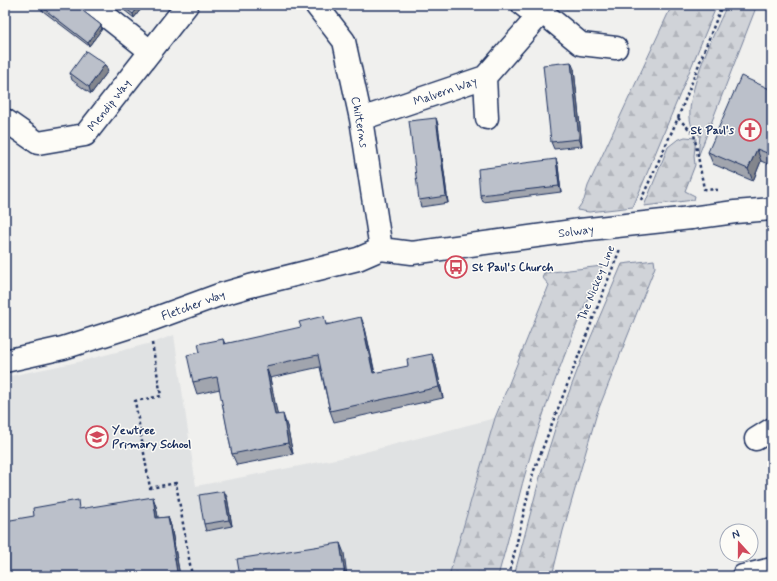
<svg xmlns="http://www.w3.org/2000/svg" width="777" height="581" font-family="Mynerve,sans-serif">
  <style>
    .built { fill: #e0e2e3 }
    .forest { fill: url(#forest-firs); stroke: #76819b }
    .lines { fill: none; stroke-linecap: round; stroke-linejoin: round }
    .minor-casing { stroke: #1b2f5e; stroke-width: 25 }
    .path { stroke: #1b2f5e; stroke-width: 2.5; stroke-dasharray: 3 3; stroke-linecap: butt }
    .minor { stroke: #fdfcf7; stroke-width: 22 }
    .minor-bridge-casing { stroke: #1b2f5e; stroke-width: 25; stroke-linecap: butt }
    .minor-bridge { stroke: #fdfcf7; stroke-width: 22 }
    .wall { fill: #a1a5ae; stroke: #1b2f5e }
    .shaded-wall { fill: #83868d; stroke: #1b2f5e }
    .building { fill: #bbc0ca; stroke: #1b2f5e }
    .labels { text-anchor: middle; stroke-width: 3; stroke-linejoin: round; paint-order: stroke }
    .street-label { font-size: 12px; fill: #1b2f5e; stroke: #fdfcf7 }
    .poi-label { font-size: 12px; font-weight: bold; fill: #1b2f5e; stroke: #fdfcf7; text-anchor: start }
  </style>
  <defs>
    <pattern id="forest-firs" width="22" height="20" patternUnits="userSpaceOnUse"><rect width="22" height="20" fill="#d0d3d8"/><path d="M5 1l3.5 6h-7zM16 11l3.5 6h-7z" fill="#b2b5bc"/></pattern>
  </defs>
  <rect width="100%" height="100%" fill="#f0f0ee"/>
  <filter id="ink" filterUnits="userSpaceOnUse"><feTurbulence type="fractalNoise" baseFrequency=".025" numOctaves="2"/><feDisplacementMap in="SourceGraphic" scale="8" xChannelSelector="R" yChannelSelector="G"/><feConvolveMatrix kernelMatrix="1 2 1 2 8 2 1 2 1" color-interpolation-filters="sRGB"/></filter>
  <g filter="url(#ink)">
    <path class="built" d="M 174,335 L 196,486 L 346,457 L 495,418 L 449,576 L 5,576 L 5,377 L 78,362 L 155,342 Z"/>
    <path class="forest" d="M 672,5 L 717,5 L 633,207 L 589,212 L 577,210 L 584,200 L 588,186 Z
      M 727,5 L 757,5 L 698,157 L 700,135 C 669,122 718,26 727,5 Z
      M 685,137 L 696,138 L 694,156 L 695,165 L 685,191 L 695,196 L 694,200 L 644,206 L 668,147 L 677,140 Z
      M 654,260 L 655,267 L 597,413 L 563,531 L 552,576 L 514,576 L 540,477 L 555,429 L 582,358 L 622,264 Z
      M 602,266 C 575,326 550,389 531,453 C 519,493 510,535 498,576 L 449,576 L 495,418 L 549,285 L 542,277 L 544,273 Z"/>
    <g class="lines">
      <g class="minor-casing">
        <path id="minor" d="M 92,5 L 150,51
          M 316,5 L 344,41 L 361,119 L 381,249
          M 523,5 L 538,17
          M 542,12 L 581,44 L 616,48
          M 485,77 L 487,118
          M 361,119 L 485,77 L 542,12 L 546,5
          M 5,120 L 38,143 L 85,135 L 187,5
          M 691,218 L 735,212 L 772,209
          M 381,249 L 412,253 L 580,230
          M 5,361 L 63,348 L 148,321 L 219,295 L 250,286 L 358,259 L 381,249
          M 756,439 L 772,429
          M 743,576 L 772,569"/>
      </g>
      <path class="path" d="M 678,118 L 694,134 L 704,189 L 718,190
        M 641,200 L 678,118 L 722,5
        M 152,343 L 161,396 L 135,401 L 150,488 L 176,483 L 192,576
        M 509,576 L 533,473 L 620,249"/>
      <use href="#minor" class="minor"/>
      <g class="minor-bridge-casing">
        <path id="minor-bridge" d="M 580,230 L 691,218"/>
      </g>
      <use href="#minor-bridge" class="minor-bridge"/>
    </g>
    <path class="wall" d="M 35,5 L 80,5 L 80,8 L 83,11 L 101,25 L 102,29 L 89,46 Z
      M 112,5 L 144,5 L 134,18 L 119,6 L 117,9 Z
      M 105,64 L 108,71 L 91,94 L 72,80 L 70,73 Z
      M 574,69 L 582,146 L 554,149 L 551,142 Z
      M 772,90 L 772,166 L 761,161 L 753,181 L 713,164 L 708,152 Z
      M 436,118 L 438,125 L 448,203 L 421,207 L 419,200 Z
      M 556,159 L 558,166 L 561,192 L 483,202 L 480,195 Z
      M 327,324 L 365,328 L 375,373 L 436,365 L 443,398 L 334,422 L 330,411 L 320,367 L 270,378 L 277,415 L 287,426 L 293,454 L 237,465 L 232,454 L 220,389 L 197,394 L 193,382 L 200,352 L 223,339 L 225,344 Z
      M 227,497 L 232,526 L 206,531 L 204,524 Z
      M 156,506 L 158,518 L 168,517 L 171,526 L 180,576 L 5,576 L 81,509 Z"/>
    <path class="shaded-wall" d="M 115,5 L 118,5 L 119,6 L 117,9 Z
      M 140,5 L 144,5 L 134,18 L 133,14 Z
      M 101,25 L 102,29 L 89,46 L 88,43 Z
      M 571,62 L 574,69 L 582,146 L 579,139 Z
      M 105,64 L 108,71 L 91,94 L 89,87 Z
      M 436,118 L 438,125 L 448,203 L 446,196 Z
      M 757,149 L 761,161 L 753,181 L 748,169 Z
      M 556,159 L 558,166 L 561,192 L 559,186 Z
      M 361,317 L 365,328 L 377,385 L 373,373 Z
      M 432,354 L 436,365 L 443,398 L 439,387 Z
      M 266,366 L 270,378 L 280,427 L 275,415 Z
      M 283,414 L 287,426 L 293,454 L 288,443 Z
      M 224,491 L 227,497 L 232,526 L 229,520 Z
      M 153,497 L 156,506 L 160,528 L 156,518 Z
      M 168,517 L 171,526 L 180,576 L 179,576 L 177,572 Z
      M 340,543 L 344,553 L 347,576 L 345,576 Z"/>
    <path class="building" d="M 39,5 L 79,5 L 79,6 L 83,11 L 101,25 L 88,43 Z
      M 121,5 L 140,5 L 133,14 Z
      M 86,51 L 105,64 L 89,87 L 70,73 Z
      M 571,62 L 579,139 L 551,142 L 543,65 Z
      M 741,76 L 772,90 L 772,94 L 771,96 L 772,96 L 772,155 L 757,149 L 748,169 L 708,152 Z
      M 436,118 L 446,196 L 419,200 L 409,121 Z
      M 556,159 L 559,186 L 480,195 L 478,169 Z
      M 324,316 L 326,325 L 361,317 L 373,373 L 408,366 L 407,359 L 432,354 L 439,387 L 330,411 L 318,355 L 266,366 L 275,415 L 283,414 L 288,443 L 232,454 L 217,377 L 193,382 L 187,355 L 200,352 L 198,344 L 223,339 L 224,344 L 301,327 L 299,322 Z
      M 224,491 L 229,520 L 204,524 L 199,495 Z
      M 153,497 L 156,518 L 168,517 L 177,572 L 165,574 L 166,576 L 5,576 L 5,521 L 34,516 L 33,508 L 78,500 L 79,509 Z
      M 340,543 L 345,576 L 240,576 L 237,559 Z"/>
  </g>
  <defs>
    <g id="church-ring" transform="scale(1.15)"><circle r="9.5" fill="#fdfcf7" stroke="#d1495b" stroke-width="1.5"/><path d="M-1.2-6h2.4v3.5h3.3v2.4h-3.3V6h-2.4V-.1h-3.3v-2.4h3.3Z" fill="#d1495b"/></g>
    <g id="bus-ring" transform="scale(1.15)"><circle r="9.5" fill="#fdfcf7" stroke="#d1495b" stroke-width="1.5"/><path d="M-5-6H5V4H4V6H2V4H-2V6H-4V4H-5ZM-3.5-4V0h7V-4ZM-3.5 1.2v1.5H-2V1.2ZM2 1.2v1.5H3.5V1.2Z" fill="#d1495b"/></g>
    <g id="school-ring" transform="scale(1.15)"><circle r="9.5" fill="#fdfcf7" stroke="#d1495b" stroke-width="1.5"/><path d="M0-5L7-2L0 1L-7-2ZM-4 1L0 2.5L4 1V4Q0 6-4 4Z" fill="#d1495b"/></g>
  </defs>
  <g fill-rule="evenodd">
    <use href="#church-ring" x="750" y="130"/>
    <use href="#bus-ring" x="456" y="267"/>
    <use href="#school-ring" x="97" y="437"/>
  </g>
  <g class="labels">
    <g class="street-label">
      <text transform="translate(445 91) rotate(-19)" y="4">Malvern Way</text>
      <text transform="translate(109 105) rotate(-52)" y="4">Mendip Way</text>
      <text transform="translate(360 122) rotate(80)" y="4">Chilterns</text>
      <text transform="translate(576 231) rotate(-7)" y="4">Solway</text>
      <text transform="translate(596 283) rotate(-68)" y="4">The Nickey Line</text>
      <text transform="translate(193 305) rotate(-20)" y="4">Fletcher Way</text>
    </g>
    <g class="poi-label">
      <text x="734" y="134" text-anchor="end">St Paul's</text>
      <text x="472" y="271">St Paul's Church</text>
      <text x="112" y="434">Yewtree<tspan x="112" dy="14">Primary School</tspan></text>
    </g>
  </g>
  <rect width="777" height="581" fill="none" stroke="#fdfcf7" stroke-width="20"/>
  <rect x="10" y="10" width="757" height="561" fill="none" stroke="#1b2f5e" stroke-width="1.5" filter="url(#ink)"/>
  <g transform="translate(739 543) rotate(339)"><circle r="19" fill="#fdfcf7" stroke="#a3aaba"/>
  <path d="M0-3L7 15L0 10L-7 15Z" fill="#d1495b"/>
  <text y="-6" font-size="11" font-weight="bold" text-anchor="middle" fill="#1b2f5e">N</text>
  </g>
</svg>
